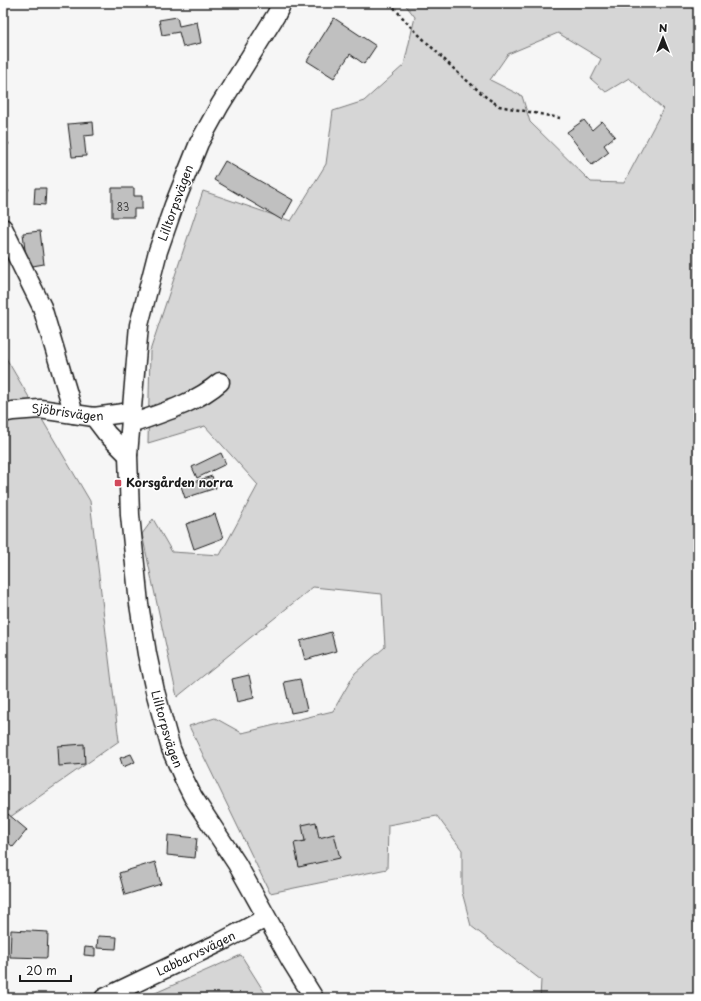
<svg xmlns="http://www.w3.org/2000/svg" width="701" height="1001" font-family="'Playpen Sans',sans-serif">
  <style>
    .green { fill: #d6d6d6; stroke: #797979; fill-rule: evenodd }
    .building { fill: #c0c0c0; stroke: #1c1c1c }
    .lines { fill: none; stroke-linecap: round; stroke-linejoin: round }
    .minor-casing { stroke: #1c1c1c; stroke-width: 21 }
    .path { stroke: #1c1c1c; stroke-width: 2.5; stroke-dasharray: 3 3; stroke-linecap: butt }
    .minor { stroke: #fff; stroke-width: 18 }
    .poi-dot { fill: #d1495b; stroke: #fff; stroke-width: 1.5 }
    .labels { text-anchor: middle; stroke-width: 3; stroke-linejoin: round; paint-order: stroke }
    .number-label { font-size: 10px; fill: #454545 }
    .street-label { font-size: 12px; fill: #1c1c1c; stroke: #fff }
    .poi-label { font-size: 12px; font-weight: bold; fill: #1c1c1c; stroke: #fff; text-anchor: start }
  </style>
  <rect width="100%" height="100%" fill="#f6f6f6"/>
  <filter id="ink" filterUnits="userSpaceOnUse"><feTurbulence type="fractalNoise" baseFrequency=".025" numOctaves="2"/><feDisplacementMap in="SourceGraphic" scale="8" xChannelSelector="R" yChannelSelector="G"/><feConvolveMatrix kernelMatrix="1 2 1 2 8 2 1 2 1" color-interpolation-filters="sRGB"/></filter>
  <g filter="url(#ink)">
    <path class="green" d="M 404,3 L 437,3 L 440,7 L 451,3 L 698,3 L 698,998 L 540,998 L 541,980 L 471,926 L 462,892 L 462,850 L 437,816 L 388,825 L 387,869 L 270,893 L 189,726 L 215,718 L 242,733 L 333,711 L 355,673 L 385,647 L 382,594 L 313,587 L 177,697 L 142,534 L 153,519 L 172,552 L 220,555 L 258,485 L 205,426 L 148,443 L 150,351 L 203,191 L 291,221 L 326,164 L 333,111 L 364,101 L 404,65 L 415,17 ZM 558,33 L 601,59 L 591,79 L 606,92 L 629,78 L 663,109 L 624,183 L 591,182 L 530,122 L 522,96 L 490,80 L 508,54 Z
      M 3,353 L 90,501 L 119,741 L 3,822 Z
      M 241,955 L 268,998 L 144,998 Z"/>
    <path class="building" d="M 177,17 L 179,26 L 197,22 L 201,43 L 183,47 L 179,32 L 162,35 L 159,20 Z
      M 334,18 L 376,46 L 364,64 L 350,54 L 334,78 L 307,61 Z
      M 584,120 L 592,130 L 602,121 L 615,136 L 604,145 L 609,152 L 592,165 L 567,132 Z
      M 93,122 L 94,135 L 84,136 L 86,156 L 72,157 L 68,124 Z
      M 3,136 L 9,144 L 3,148 Z
      M 225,161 L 293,200 L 282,220 L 214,180 Z
      M 3,187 L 9,191 L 3,200 Z
      M 35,188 L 46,188 L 45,205 L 34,204 Z
      M 112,188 L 134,188 L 134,196 L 142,196 L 142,209 L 134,209 L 134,217 L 112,217 Z
      M 40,231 L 44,264 L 27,267 L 23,233 Z
      M 221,453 L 226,464 L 197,478 L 192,467 Z
      M 212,476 L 216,488 L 185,498 L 181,486 Z
      M 215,514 L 223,538 L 194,549 L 186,524 Z
      M 331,632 L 336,651 L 305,660 L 300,641 Z
      M 249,675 L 254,698 L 237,702 L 232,679 Z
      M 300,679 L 307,710 L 291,713 L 284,682 Z
      M 84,744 L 85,764 L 59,766 L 58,746 Z
      M 131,754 L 135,762 L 123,767 L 120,758 Z
      M 8,814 L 27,830 L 13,847 L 3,838 L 3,820 Z
      M 316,822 L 319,838 L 334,834 L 340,858 L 299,867 L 294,843 L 305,841 L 302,825 Z
      M 168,835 L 197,838 L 195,858 L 167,855 Z
      M 155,862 L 161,884 L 125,895 L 119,873 Z
      M 11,930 L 48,932 L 47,958 L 10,957 Z
      M 98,936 L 117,937 L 116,949 L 97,948 Z
      M 85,947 L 95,948 L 95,956 L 84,955 Z"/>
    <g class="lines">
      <g class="minor-casing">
        <g id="minor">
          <path id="s1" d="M 282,3 L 276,15 L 220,105 L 199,143 L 174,205 L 158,251 L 139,325 L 128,455 L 130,515 L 139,604 L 147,654 L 155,691 L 171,749 L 184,779 L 193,797 L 237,864 L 291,961 L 314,998"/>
          <path d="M 3,228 L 42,307 L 74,414"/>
          <path id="s2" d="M 3,413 L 13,411 L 40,409 L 94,417 L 131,412"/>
          <path d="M 94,417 L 107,434 L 128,455"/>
          <path d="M 131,424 C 162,413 196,403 220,382"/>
          <path id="s3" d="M 104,998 L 223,941 L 266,918"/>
        </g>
      </g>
      <path class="path" d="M 390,3 L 410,26 L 457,72 L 486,97 L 499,106 L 560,118"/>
      <use href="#minor" class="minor"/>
    </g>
  </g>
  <rect class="poi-dot" x="114" y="479" width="8" height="8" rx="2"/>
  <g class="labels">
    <g class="number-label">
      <text x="123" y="211">83</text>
    </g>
    <g class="street-label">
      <text transform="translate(176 203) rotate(-70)" y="4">Lilltorpsvägen</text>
      <text dy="4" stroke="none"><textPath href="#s2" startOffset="65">Sjöbrisvägen</textPath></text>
      <text dy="4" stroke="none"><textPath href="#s1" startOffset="763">Lilltorpsvägen</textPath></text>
      <text dy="4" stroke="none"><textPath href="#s3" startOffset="102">Labbarvsvägen</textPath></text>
    </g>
    <g class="poi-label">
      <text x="126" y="487">Korsgården norra</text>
    </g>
  </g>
  <rect width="701" height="1001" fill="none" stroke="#fff" stroke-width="16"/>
  <rect x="8" y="8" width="685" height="985" fill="none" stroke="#1c1c1c" stroke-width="1.5" filter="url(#ink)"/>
  <g transform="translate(663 38)" stroke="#ffffff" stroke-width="3" paint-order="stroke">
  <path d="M0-3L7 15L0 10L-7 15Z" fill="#1c1c1c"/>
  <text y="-6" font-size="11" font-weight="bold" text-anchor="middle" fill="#1c1c1c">N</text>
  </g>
  <path d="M20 975v6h51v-6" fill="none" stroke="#1c1c1c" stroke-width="2"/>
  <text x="26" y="975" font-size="12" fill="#1c1c1c" stroke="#ffffff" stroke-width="3" paint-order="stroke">20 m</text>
</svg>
